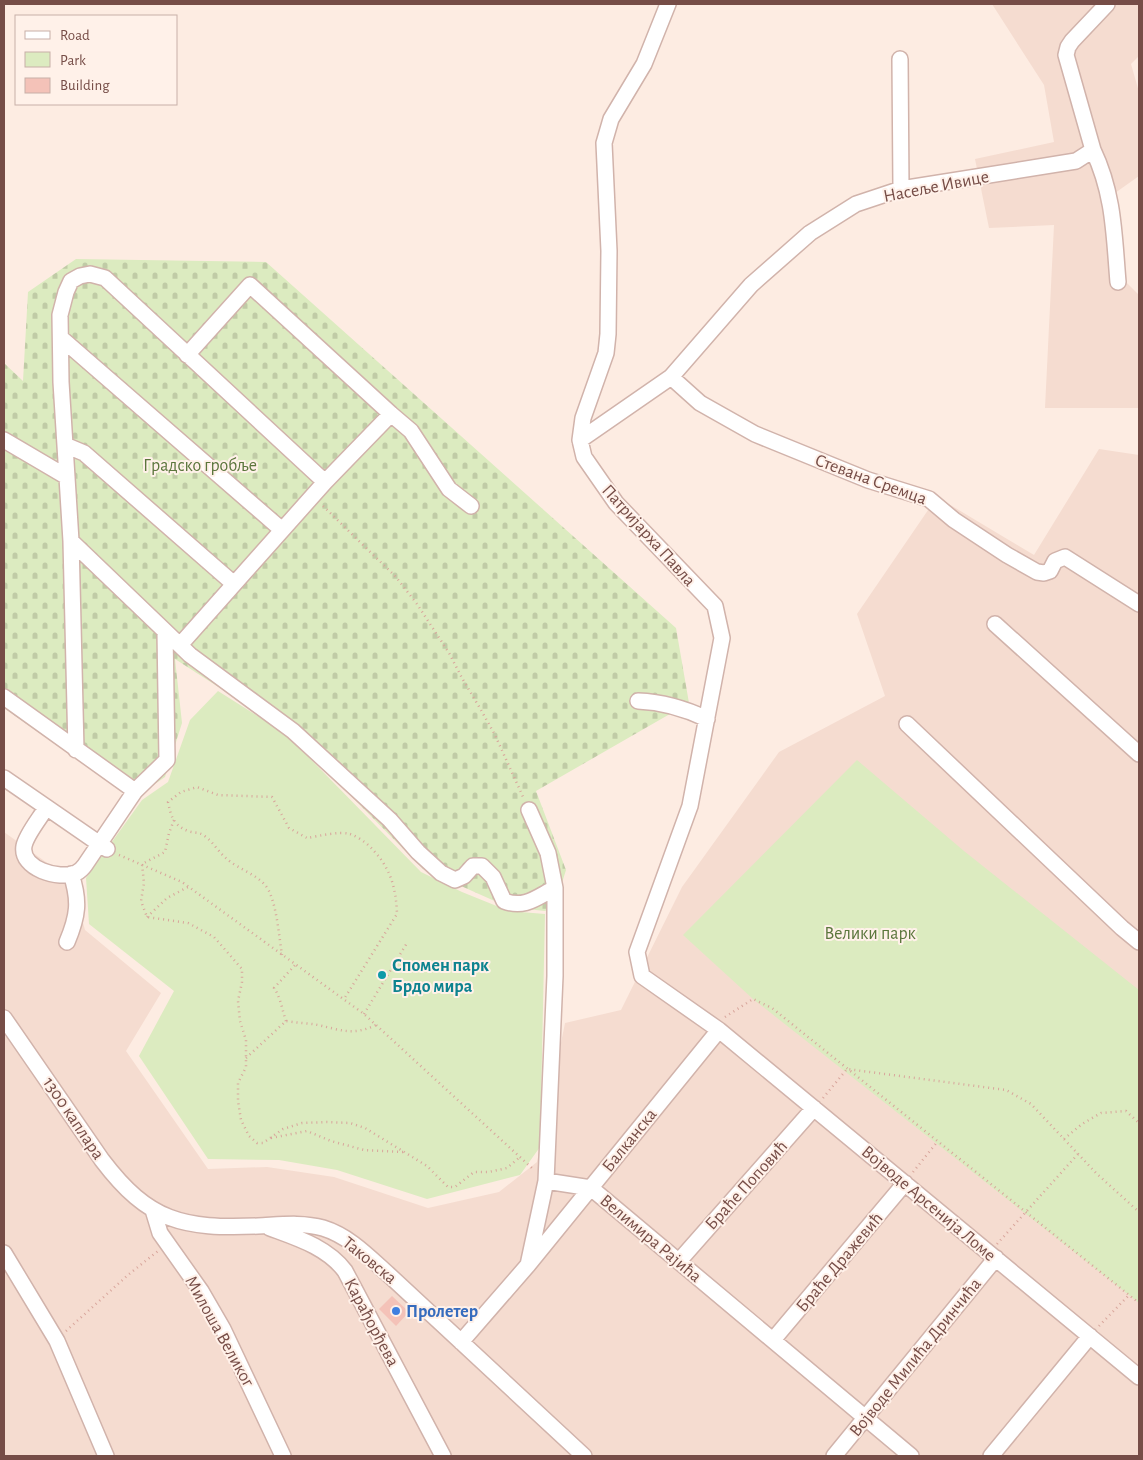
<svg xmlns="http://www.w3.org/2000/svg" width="1143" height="1460" font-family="'Alegreya Sans',sans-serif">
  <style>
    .residential { fill: #f5dcd0 }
    .green { fill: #dcebc0 }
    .cemetery { fill: url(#cemetery-stones) }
    .building { fill: #f4c2b8 }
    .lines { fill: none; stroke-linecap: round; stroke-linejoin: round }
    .minor-casing { stroke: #d1b3ab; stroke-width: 18 }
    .path { stroke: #d8a59b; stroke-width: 2.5; stroke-dasharray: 1 4; stroke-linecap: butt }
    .minor { stroke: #fff; stroke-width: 15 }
    .culture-dot { fill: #0f9aa8; stroke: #fff1e9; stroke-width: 2 }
    .shop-dot { fill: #3f7fe0; stroke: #fff1e9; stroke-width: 2 }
    .labels { text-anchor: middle; stroke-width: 4; stroke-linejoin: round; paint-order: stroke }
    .street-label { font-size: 18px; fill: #764d47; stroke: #fff1e9 }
    .park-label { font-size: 18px; fill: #5b763c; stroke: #fff1e9 }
    .culture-label { font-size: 18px; font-weight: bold; fill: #0d838f; stroke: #fff1e9; text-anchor: start }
    .shop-label { font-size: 18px; font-weight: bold; fill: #366cbe; stroke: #fff1e9; text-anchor: start }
  </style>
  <defs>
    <pattern id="cemetery-stones" width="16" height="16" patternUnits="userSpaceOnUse" patternTransform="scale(1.25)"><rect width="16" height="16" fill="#dcebc0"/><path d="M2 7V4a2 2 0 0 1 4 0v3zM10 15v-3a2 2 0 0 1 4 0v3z" fill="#c0cba6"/></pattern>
  </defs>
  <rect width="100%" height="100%" fill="#fdece2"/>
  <path class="residential" d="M 992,4 L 1139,4 L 1139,56 L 1131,64 L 1139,92 L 1139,176 L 1108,198 L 1126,282 L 1139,295 L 1139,408 L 1045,408 L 1054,225 L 989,228 L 975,159 L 1054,142 L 1044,85 Z
    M 1099,449 L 1139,455 L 1139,1456 L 4,1456 L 4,832 L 71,880 L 85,930 L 161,993 L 126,1051 L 208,1169 L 267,1167 L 334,1177 L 428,1208 L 499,1192 L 537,1162 L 565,1023 L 621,1010 L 682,887 L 779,752 L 885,696 L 857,614 L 937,497 L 1034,555 Z"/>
  <path class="green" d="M 218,691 L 286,734 L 421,872 L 462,892 L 509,911 L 545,914 L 540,1147 L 520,1175 L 427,1199 L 337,1170 L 279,1160 L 208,1159 L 139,1056 L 174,991 L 89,924 L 86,878 L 142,800 L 168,782 L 190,720 Z
    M 857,760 L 964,851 L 1139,990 L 1139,1303 L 753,999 L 683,935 Z"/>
  <path class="cemetery" d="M 76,259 L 266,262 L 676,628 L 689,703 L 536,791 L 566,870 L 555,905 L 545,911 L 508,907 L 423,869 L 288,732 L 175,659 L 182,723 L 165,777 L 152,786 L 130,797 L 4,708 L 4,363 L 23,381 L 28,292 Z"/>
  <path class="building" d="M 392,1296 L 409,1312 L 396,1326 L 379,1309 Z"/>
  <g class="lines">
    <g class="minor-casing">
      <path id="minor" d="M 668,4 L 644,64 L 611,119 L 604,143 L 609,251 L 608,334 L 606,353 L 583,418 L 580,440 L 584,457 L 616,503 L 715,606 L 722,638 L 690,806 L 637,952 L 642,976 L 719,1030 L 1139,1377
        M 900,59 L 901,189
        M 1093,150 C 1114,194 1114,235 1118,282
        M 61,338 L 282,530
        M 187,355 L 250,285 L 391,414 L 411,431 L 449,489 L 471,506
        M 671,377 L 700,403 L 755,434 L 868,480 L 929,499 L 954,520 L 1007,555 L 1037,572 L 1044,573 L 1050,571 L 1055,561 L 1065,557 L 1139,604
        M 4,440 L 67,477
        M 580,440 L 671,377 L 751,285 L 810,233 L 856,204 L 901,189 L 1076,161 L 1093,150 L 1066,55 L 1068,47 L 1072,41 L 1107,4
        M 65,445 L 84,453 L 234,584
        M 71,541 L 190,655 L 293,731 L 390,820 L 418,852 L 441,873 L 455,880 L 464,876 L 473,866 L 482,866 L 493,877 L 504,901 C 525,909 537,897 555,888 L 555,976 L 546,1181 L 528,1265
        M 995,624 L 1139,754
        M 180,645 L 325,482 L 391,414
        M 4,697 L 135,791 L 85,865 C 83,868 80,871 76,873 C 59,880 20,869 24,846 C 26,835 40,818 46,808
        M 638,701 C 663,702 684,708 707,719
        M 907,724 L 1122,928 L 1139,942
        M 76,750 L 71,541 L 61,382 L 60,315 L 66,292 L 71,281 L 80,276 L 90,274 L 105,278 L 325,482
        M 4,778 L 107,849
        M 135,791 L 167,760 L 165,631
        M 529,810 L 548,853 L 555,888
        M 67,942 C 78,916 80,901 71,874
        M 4,1018 L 102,1160 C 149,1222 183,1229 258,1226 C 280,1225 302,1222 323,1228 C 349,1236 368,1256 388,1274 L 584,1456
        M 546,1181 L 591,1188 L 911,1456
        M 153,1210 L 160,1233 L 201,1291 L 223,1329 L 283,1456
        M 270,1228 C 297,1238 327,1247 345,1271 L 443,1456
        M 4,1253 L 57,1341 L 106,1456
        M 679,1261 L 814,1108
        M 773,1340 L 905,1183
        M 461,1342 L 528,1265 L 719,1030
        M 834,1456 L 996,1258
        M 991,1456 L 1090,1336"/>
    </g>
    <path class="path" d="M 323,506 L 396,577 L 417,604 L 449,653 L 462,678 L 481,710 L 495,735 L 524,799
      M 174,820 L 169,833 L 165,852 L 142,864 L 144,883 L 141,901 L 147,917 L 188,923 L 214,937 L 242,969 L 242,982 L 238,1001 L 240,1021 L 246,1040 L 246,1067 L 238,1083 L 238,1101 L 241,1120 L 249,1136 L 257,1143 L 263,1143 L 283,1129 L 302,1123 L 327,1122 L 350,1123 L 365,1128 L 427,1166 L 448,1187 L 455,1187 L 474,1172 L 489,1172 L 507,1168 L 520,1157
      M 119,855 L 182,882 L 364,1014 L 533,1169
      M 147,917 L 167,898 L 188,887
      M 282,955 C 279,936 277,908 269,891 C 261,875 239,870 227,859 C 218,852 213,841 203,835 C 199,832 193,833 188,831 C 173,825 171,816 168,802 L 181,792 L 197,787 L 218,795 L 272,797 L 289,828 L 307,838 C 319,836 339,831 350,834 C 356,836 362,840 367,844 C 389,864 396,885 397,914 L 344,999
      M 364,1014 L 407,943
      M 725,1017 L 753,999 L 772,1008 L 1139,1303
      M 286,1021 C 282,1010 281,998 274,988 L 296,964
      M 246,1058 L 286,1021 C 297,1023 308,1023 318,1025 C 341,1030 353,1036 376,1025
      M 823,1098 L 847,1069 L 1006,1090 L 1031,1104 L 1096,1173 L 1139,1212
      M 271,1138 L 307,1131 L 331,1141 L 364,1150 L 404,1152
      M 1064,1139 L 1082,1124 L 1101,1113 L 1126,1111 L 1139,1123
      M 913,1172 L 938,1141
      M 997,1244 L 1078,1154
      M 1099,1326 L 1129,1295
      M 66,1331 L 128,1275 L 158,1251"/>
    <use href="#minor" class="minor"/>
  </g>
  <circle class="culture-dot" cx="382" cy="975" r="5"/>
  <circle class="shop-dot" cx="396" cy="1311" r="5"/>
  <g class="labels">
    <g class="street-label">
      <text transform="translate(936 186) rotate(-11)" y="6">Насеље Ивице</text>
      <text transform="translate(871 479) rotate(20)" y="6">Стевана Сремца</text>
      <text transform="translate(649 535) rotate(48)" y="6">Патријарха Павла</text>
      <text transform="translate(74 1118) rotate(56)" y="6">1300 каплара</text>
      <text transform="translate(629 1140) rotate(-51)" y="6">Балканска</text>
      <text transform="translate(746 1185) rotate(-48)" y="6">Браће Поповић</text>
      <text transform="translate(929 1203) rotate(40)" y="6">Војводе Арсенија Ломе</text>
      <text transform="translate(651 1238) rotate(40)" y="6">Велимира Рајића</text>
      <text transform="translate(370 1260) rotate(39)" y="6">Таковска</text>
      <text transform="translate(839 1262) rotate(-50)" y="6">Браће Дражевић</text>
      <text transform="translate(372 1322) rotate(62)" y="6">Карађорђева</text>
      <text transform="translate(220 1331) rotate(61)" y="6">Милоша Великог</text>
      <text transform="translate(915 1357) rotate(-51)" y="6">Војводе Милића Дринчића</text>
    </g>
    <g class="park-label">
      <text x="200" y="471">Градско гробље</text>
      <text x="870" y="939">Велики парк</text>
    </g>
    <g class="culture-label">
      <text x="392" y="971">Спомен парк<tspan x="392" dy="21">Брдо мира</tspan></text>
    </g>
    <g class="shop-label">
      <text x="406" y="1317">Пролетер</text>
    </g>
  </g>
  <rect width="1143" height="1460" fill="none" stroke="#764d47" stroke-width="10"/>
  <rect x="15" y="15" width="162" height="90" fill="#fff1e9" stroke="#c8afa8"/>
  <rect x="25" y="31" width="25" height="8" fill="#ffffff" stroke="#c8afa8"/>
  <text x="60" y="40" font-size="15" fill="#764d47">Road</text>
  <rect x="25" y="52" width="25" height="15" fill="#dcebc0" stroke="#c8afa8"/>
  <text x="60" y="65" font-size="15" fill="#764d47">Park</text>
  <rect x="25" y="78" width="25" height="15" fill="#f4c2b8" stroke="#c8afa8"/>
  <text x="60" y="90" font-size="15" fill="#764d47">Building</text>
</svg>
